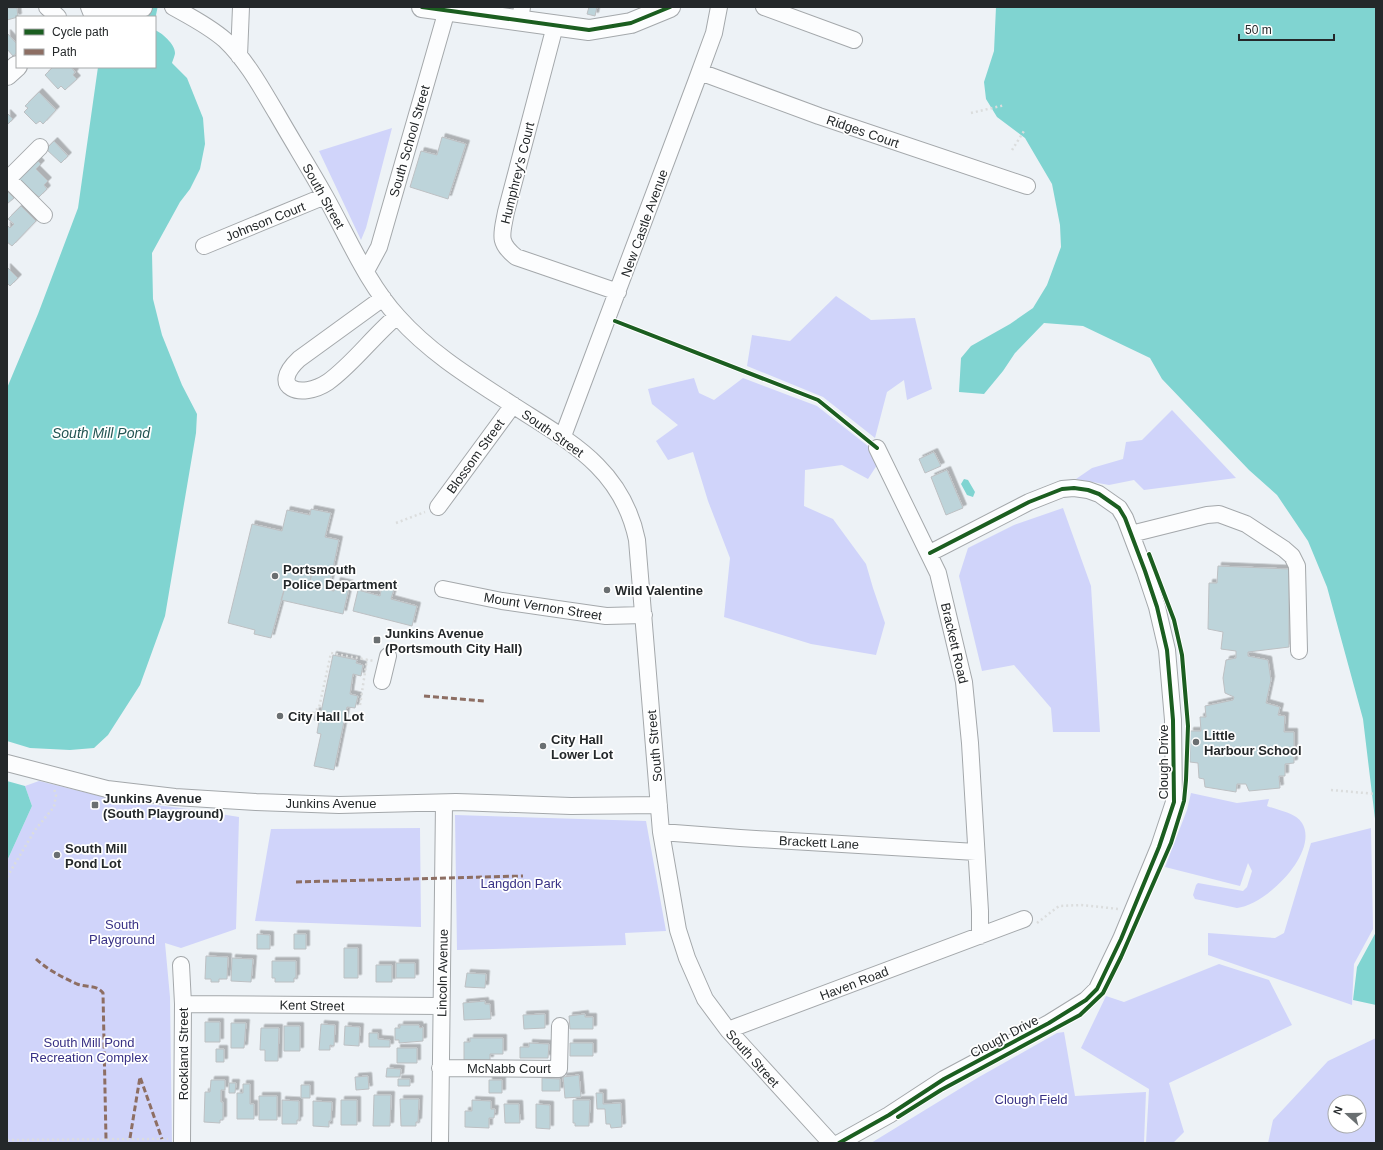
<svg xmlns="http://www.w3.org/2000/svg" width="1383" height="1150" font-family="Helvetica,sans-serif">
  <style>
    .green { fill: #d0d4fa; fill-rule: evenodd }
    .water { fill: #80d4d1 }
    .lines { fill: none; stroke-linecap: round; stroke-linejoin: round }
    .canal { stroke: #80d4d1; stroke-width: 13 }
    .building { fill: #bdd4da; stroke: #bdc0c3; filter: url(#shadow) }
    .minor-casing { stroke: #a4a8ab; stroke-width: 18 }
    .major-casing { stroke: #a4a8ab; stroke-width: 22 }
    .path { stroke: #dbdddd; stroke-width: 2.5; stroke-dasharray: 2 3; stroke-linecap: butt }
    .minor { stroke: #fcfdfe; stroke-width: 16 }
    .major { stroke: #fcfdfe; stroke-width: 20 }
    .quiet { stroke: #8d6e63; stroke-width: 3; stroke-dasharray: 6 3; stroke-linecap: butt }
    .cycleway-casing { stroke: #fff; stroke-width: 6 }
    .cycleway { stroke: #1b5e20; stroke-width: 4 }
    .poi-dot { fill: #6a6f71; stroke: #fff; stroke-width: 1.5 }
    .labels { text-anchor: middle; stroke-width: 3.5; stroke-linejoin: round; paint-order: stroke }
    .street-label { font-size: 13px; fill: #24282a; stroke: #fff }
    .poi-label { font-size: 13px; font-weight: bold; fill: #24282a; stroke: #fff; text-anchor: start }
    .park-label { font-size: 13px; fill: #383185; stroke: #fff }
    .water-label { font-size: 14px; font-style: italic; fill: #235553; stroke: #fff }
  </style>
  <defs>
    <filter id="shadow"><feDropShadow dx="3.5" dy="-3.5" stdDeviation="0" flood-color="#0004"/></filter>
  </defs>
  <rect width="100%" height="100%" fill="#edf2f6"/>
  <path class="green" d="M 392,128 L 366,228 L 361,240 L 319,151 Z
    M 836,296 L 871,320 L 915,318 L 932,389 L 907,400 L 904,380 L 887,392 L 875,438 L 823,397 L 747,366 L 752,335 L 790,341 Z
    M 694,378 L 699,393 L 714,400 L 743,378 L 817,406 L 873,450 L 877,465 L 868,479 L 842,465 L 805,470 L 804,506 L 833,519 L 866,564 L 873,588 L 885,623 L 876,655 L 811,644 L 724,617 L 730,558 L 708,501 L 693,452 L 668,460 L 656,441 L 678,425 L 652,404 L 648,389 Z
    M 1172,410 L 1236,478 L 1144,490 L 1134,480 L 1109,485 L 1076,479 L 1092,468 L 1123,459 L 1126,442 L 1142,440 Z
    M 1063,508 L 1091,586 L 1100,732 L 1053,732 L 1051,708 L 1014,665 L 982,671 L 959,576 L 968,548 L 1014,525 Z
    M 39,781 L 116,800 L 196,810 L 239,817 L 236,929 L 181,948 L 165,943 L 170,997 L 172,1143 L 7,1143 L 7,861 L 32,806 L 25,786 Z
    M 1191,793 L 1237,803 L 1269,799 L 1267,806 C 1277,810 1296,813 1302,823 C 1320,852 1265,906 1237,908 L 1195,899 L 1193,895 L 1196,885 L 1198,883 L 1243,891 L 1247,887 L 1252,871 L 1248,863 L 1240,886 L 1165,867 L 1187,810 Z
    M 455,815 L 646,821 L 666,931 L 625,933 L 626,945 L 457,950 Z
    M 420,828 L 421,927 L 255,921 L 271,829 Z
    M 1371,828 L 1373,929 L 1354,964 L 1352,1005 L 1208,955 L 1208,933 L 1275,938 L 1284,933 L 1311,843 Z
    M 1219,964 L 1269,980 L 1292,1025 L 1169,1083 L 1184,1132 L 1173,1143 L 1146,1143 L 1149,1089 L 1081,1048 L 1106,996 L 1124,1002 Z
    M 1064,1032 L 1075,1096 L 1146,1092 L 1144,1143 L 871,1143 L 979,1077 L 1057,1033 Z
    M 1376,1038 L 1376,1143 L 1268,1143 L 1273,1120 L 1328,1061 ZM 1335,1102 L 1359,1102 L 1359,1126 L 1335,1126 Z"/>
  <path class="water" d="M 996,7 L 1376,7 L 1376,827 L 1363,719 L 1327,587 L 1308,541 L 1277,495 L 1249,470 L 1162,379 L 1150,358 L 1083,326 L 1044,323 L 1015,353 L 1003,371 L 984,394 L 959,392 L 961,358 L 971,346 L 1010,324 L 1033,308 L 1047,285 L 1061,247 L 1060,225 L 1052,184 L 1025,138 L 997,117 L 986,99 L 984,82 L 994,51 Z
    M 155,30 C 162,33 175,44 175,53 C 175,55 173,60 172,63 L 187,78 L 203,118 L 205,144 L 200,169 L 190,189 L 180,202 L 152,253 L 153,299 L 162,335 L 182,385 L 197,414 L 196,433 L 165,616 L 140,685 L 108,735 L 94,748 L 70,750 L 30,748 L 7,741 L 7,388 L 38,314 L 78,208 L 98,67 L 155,67 Z
    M 964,479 L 968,480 L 975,492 L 973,497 L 967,495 L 961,484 Z
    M 7,781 L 25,786 L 32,806 L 7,861 Z
    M 1376,932 L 1376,1005 L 1353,1000 L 1357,967 Z"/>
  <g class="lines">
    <path class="canal" d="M 149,17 L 151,7"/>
  </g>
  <path class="building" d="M 589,7 L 597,7 L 595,16 L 587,14 Z
    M 7,8 L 17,8 L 18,17 L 7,20 Z
    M 7,33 L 17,44 L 17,53 L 13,56 L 7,49 Z
    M 53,67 L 71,67 L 75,72 L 73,75 L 77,79 L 65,90 L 61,86 L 58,89 L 45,75 Z
    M 39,92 L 56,110 L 43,124 L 40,121 L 36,124 L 24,112 L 28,108 L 25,106 Z
    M 7,113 L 13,119 L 7,125 Z
    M 442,137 L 466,144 L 448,199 L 410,187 L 421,151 L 437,155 Z
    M 54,141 L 68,156 L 61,163 L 46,149 Z
    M 36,159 L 41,164 L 36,169 L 48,181 L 44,185 L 47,189 L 39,197 L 35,194 L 31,197 L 14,181 Z
    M 7,191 L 14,198 L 7,204 Z
    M 21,206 L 36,221 L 12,246 L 7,242 L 7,225 L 10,228 L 14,224 L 8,219 Z
    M 7,267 L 18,278 L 10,286 L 7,283 Z
    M 934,452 L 941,466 L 925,473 L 919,459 Z
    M 947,470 L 963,508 L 946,515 L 931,477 Z
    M 311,509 L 331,513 L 325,537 L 339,540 L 332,573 L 313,568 L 309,585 L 287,580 L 271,638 L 254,634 L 255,630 L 228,623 L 252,524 L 282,531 L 287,510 L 310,515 Z
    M 1218,566 L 1289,569 L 1289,647 L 1248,652 L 1248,656 L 1268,660 L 1271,680 L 1266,703 L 1280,707 L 1278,715 L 1285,716 L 1284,732 L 1294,732 L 1294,763 L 1285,764 L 1285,776 L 1279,776 L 1280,788 L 1249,791 L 1246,784 L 1237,784 L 1236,792 L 1205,787 L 1204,779 L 1199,778 L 1198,763 L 1190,762 L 1190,731 L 1201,731 L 1200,717 L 1206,717 L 1205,706 L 1233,700 L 1234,697 L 1225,693 L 1223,678 L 1226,660 L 1236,658 L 1236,651 L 1221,649 L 1223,632 L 1208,629 L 1209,583 L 1217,583 Z
    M 313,569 L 332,573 L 328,590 L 334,591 L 337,581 L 350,584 L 343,614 L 281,600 L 287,580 L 309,585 Z
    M 382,586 L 394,589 L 391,599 L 417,606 L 412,626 L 353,611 L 358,590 L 380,596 Z
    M 333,655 L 357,660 L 356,663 L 363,665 L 361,676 L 353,674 L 350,694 L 358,696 L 355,708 L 347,707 L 334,770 L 314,766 L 321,734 L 317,733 L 319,721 L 314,720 L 316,711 L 321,712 Z
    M 257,934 L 270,935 L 270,949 L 257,949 Z
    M 294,934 L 306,934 L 306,949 L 294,949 Z
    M 344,948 L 358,948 L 358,978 L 344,978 Z
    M 206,956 L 228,957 L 227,979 L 219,979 L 219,982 L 211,982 L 211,979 L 205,979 Z
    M 232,958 L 253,959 L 251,982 L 231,981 Z
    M 272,961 L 296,961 L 296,978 L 294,978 L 294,982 L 275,982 L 275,978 L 272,978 Z
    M 396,963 L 415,963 L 415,978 L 396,978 Z
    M 376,965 L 392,965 L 392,982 L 376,982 Z
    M 467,973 L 486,974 L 485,988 L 465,987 Z
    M 485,1001 L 485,1004 L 490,1004 L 491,1019 L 464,1020 L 463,1003 Z
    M 545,1014 L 545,1028 L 524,1029 L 523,1015 Z
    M 585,1014 L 585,1017 L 593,1017 L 593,1029 L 570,1029 L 569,1016 Z
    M 205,1022 L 220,1022 L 220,1042 L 205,1042 Z
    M 231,1023 L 246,1023 L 244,1048 L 231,1048 Z
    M 321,1024 L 335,1025 L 334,1046 L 330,1045 L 330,1050 L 319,1050 Z
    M 400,1025 L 419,1025 L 420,1028 L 423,1027 L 423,1041 L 399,1043 L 399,1040 L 395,1040 L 395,1028 L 400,1028 Z
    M 284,1026 L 300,1026 L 300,1051 L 284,1051 Z
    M 345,1026 L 360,1027 L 359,1046 L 344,1045 Z
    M 261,1028 L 279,1028 L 278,1061 L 265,1061 L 265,1050 L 260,1050 Z
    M 369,1033 L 378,1033 L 378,1039 L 390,1040 L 390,1047 L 369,1047 Z
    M 470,1038 L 503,1038 L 503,1054 L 490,1054 L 490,1060 L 464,1060 L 464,1042 L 470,1042 Z
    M 529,1043 L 549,1044 L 548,1058 L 520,1058 L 520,1047 L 529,1047 Z
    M 570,1043 L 593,1043 L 593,1056 L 570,1056 Z
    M 397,1048 L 417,1048 L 417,1063 L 397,1063 Z
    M 216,1049 L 224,1049 L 224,1062 L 216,1062 Z
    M 387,1068 L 401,1069 L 400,1077 L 386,1077 Z
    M 579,1075 L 581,1097 L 565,1098 L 563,1077 Z
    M 368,1076 L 369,1089 L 356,1090 L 355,1077 Z
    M 542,1078 L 560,1079 L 560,1091 L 542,1091 Z
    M 398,1079 L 410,1079 L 410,1086 L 398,1086 Z
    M 211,1080 L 225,1080 L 225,1090 L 221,1090 L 221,1102 L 223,1102 L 223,1120 L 220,1120 L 220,1123 L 204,1122 L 205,1092 L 210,1092 Z
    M 489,1080 L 502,1080 L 502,1093 L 489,1093 Z
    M 229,1083 L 236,1083 L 235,1093 L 229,1093 Z
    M 243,1084 L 250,1084 L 250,1104 L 254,1104 L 254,1119 L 237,1119 L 237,1093 L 243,1093 Z
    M 301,1085 L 310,1085 L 310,1098 L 301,1098 Z
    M 596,1093 L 603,1093 L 603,1104 L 621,1103 L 622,1127 L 611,1128 L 610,1124 L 606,1124 L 605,1109 L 597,1109 Z
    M 374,1095 L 391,1095 L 390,1126 L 373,1126 Z
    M 259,1096 L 277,1096 L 277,1120 L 259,1120 Z
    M 400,1099 L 419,1099 L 418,1122 L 416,1122 L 416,1126 L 401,1126 Z
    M 282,1100 L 299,1101 L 299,1120 L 297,1120 L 297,1124 L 282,1124 Z
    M 341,1100 L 357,1100 L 357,1125 L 341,1125 Z
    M 472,1100 L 491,1101 L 491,1109 L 495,1109 L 494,1118 L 489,1118 L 489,1128 L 465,1127 L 465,1111 L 472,1111 Z
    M 573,1100 L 590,1100 L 589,1126 L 575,1126 L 575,1123 L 573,1123 Z
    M 313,1101 L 332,1102 L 331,1121 L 329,1121 L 329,1127 L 313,1126 Z
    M 504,1104 L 519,1104 L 520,1123 L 505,1123 Z
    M 536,1104 L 550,1105 L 550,1129 L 536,1128 Z"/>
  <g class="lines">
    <g class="minor-casing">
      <path id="minor" d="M 47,7 L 58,17
        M 89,7 L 93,17
        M 173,7 C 191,17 209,26 225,40 C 247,61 262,89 277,114 C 293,142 310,169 325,196 C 348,237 367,283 398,317 C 430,353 471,378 511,404 C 568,441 622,467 637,540 L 661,832 L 678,930 L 687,958 L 705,999 L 728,1030 L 831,1143
        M 764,7 L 854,40
        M 520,20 L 522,7
        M 555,26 L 506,212 C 502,234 497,242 516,257 L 618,292
        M 239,56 L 241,7
        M 700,72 L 819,116 L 1027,186
        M 7,178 L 44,215
        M 8,179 L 40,147
        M 204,246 L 325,196
        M 366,271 L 379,247 L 447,10
        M 383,298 L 299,359 C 268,388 301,400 328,382 C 353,364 373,336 397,316
        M 563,436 L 696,82 L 714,33 L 719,7
        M 877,448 L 938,573 L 964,682 L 970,743 L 980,911 L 980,936
        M 438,507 L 513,405
        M 1131,534 L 1207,515 L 1219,514 L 1246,524 L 1284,549 L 1292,556 L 1297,566 L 1299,651
        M 443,589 L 502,601 L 606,616 L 644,615
        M 382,681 L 388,656
        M 7,763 L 107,789 L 175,797 L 256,802 L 339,805 L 456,802 L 571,806 L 659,805
        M 661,832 L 740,838 L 976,852
        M 181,965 L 183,1004 L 182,1143
        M 183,1004 L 441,1006
        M 728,1030 L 1024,919
        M 440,1068 L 559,1069 L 560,1026
        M 440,1143 L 444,803
        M 839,1143 L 889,1115 L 944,1079 L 1049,1023 L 1086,1000 L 1097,989 L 1121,939 L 1159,847 L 1174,802 L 1173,720 L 1167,650 L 1157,607 L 1145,571 L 1125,518 L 1119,508 L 1099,494 L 1088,490 L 1074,488 L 1062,489 L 1029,502 L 930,553"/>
    </g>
    <g class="major-casing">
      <path id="major" d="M 422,7 L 589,30 L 631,23 L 670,7
        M 102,17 L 142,7
        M 7,75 L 17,66"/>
    </g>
    <path class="path" d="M 971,113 L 1005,105
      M 1012,150 L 1024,131
      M 396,523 L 425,512
      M 360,705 L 367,659
      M 301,714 L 312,717 L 314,711 L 319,708 L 331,653 L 374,661
      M 1331,790 L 1376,794
      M 7,877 L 35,830 L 54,807 L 56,795 L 54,789
      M 1037,923 L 1059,906 L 1081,905 L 1119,909
      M 7,1140 L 168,1139"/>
    <use href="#minor" class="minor"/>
    <use href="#major" class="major"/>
    <path class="quiet" d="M 424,696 L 485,701
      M 296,882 L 523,876
      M 36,959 C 48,970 62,977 77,984 C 87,988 96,984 103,993 L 106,1139
      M 130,1138 L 140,1077 L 162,1139"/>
    <g class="cycleway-casing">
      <path id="cycleway" d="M 422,7 L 589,30 L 631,23 L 670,7
        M 615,321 L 818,400 L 877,448
        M 898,1117 L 941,1090 L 1080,1015 L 1103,993 L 1121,957 L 1171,843 L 1184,801 L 1186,780 L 1188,726 L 1182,655 L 1174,620 L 1149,554
        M 839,1143 L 889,1115 L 944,1079 L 1049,1023 L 1086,1000 L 1097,989 L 1121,939 L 1159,847 L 1174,802 L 1173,720 L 1167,650 L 1157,607 L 1145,571 L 1125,518 L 1119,508 L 1099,494 L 1088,490 L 1074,488 L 1062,489 L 1029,502 L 930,553"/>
    </g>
    <use href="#cycleway" class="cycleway"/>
  </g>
  <g class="poi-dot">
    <circle cx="275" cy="576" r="4"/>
    <circle cx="607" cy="590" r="4"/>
    <rect x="373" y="636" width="8" height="8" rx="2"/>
    <circle cx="280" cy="716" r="4"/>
    <circle cx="1196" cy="742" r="4"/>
    <circle cx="543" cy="746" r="4"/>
    <rect x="91" y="801" width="8" height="8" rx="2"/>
    <circle cx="57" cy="855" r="4"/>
  </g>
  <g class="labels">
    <g class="street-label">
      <text transform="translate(863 131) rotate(19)" y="5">Ridges Court</text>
      <text transform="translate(409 141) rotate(-74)" y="5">South School Street</text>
      <text transform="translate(517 173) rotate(-76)" y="5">Humphrey's Court</text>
      <text transform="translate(324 196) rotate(61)" y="5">South Street</text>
      <text transform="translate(265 221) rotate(-22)" y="5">Johnson Court</text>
      <text transform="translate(644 223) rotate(-70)" y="5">New Castle Avenue</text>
      <text transform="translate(553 433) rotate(35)" y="5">South Street</text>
      <text transform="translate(475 456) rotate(-54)" y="5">Blossom Street</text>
      <text transform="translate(543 606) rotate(9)" y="5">Mount Vernon Street</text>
      <text transform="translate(955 643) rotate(77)" y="5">Brackett Road</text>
      <text transform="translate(654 746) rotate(-95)" y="5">South Street</text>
      <text transform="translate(1163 762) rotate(-90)" y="5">Clough Drive</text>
      <text x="331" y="808">Junkins Avenue</text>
      <text transform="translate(819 842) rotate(3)" y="5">Brackett Lane</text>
      <text transform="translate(442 973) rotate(-89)" y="5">Lincoln Avenue</text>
      <text transform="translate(854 983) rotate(-21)" y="5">Haven Road</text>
      <text transform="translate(312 1005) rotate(1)" y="5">Kent Street</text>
      <text transform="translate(1004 1036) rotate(-28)" y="5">Clough Drive</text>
      <text transform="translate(183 1054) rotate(-90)" y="5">Rockland Street</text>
      <text transform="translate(753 1058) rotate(48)" y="5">South Street</text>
      <text x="509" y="1073">McNabb Court</text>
    </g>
    <g class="poi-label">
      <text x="283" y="574">Portsmouth<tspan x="283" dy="15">Police Department</tspan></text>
      <text x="615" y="595">Wild Valentine</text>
      <text x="385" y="638">Junkins Avenue<tspan x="385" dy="15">(Portsmouth City Hall)</tspan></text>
      <text x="288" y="721">City Hall Lot</text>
      <text x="1204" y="740">Little<tspan x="1204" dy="15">Harbour School</tspan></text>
      <text x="551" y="744">City Hall<tspan x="551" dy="15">Lower Lot</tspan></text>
      <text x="103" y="803">Junkins Avenue<tspan x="103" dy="15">(South Playground)</tspan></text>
      <text x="65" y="853">South Mill<tspan x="65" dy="15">Pond Lot</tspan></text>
    </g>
    <g class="park-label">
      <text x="521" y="888">Langdon Park</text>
      <text x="122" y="929">South<tspan x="122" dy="15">Playground</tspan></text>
      <text x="89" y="1047">South Mill Pond<tspan x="89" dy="15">Recreation Complex</tspan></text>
      <text x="1031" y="1104">Clough Field</text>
    </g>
    <g class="water-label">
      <text x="101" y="438">South Mill Pond</text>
    </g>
  </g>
  <rect width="1383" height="1150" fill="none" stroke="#24282a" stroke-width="16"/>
  <rect x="16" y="16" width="140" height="52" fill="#ffffff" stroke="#a7a9aa"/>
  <rect x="24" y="29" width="20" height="6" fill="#1b5e20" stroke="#a7a9aa"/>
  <text x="52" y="36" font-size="12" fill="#24282a">Cycle path</text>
  <rect x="24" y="49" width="20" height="6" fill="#8d6e63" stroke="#a7a9aa"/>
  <text x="52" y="56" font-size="12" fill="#24282a">Path</text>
  <g transform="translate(1347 1114) rotate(291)"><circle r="19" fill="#ffffff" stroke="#a7a9aa"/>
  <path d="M0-3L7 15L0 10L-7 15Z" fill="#6a6f71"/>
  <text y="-6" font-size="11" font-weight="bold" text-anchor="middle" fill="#24282a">N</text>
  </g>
  <path d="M1239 34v6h95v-6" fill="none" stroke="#24282a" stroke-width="2"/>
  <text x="1245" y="34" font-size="12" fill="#24282a" stroke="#ffffff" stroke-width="3" paint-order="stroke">50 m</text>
</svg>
